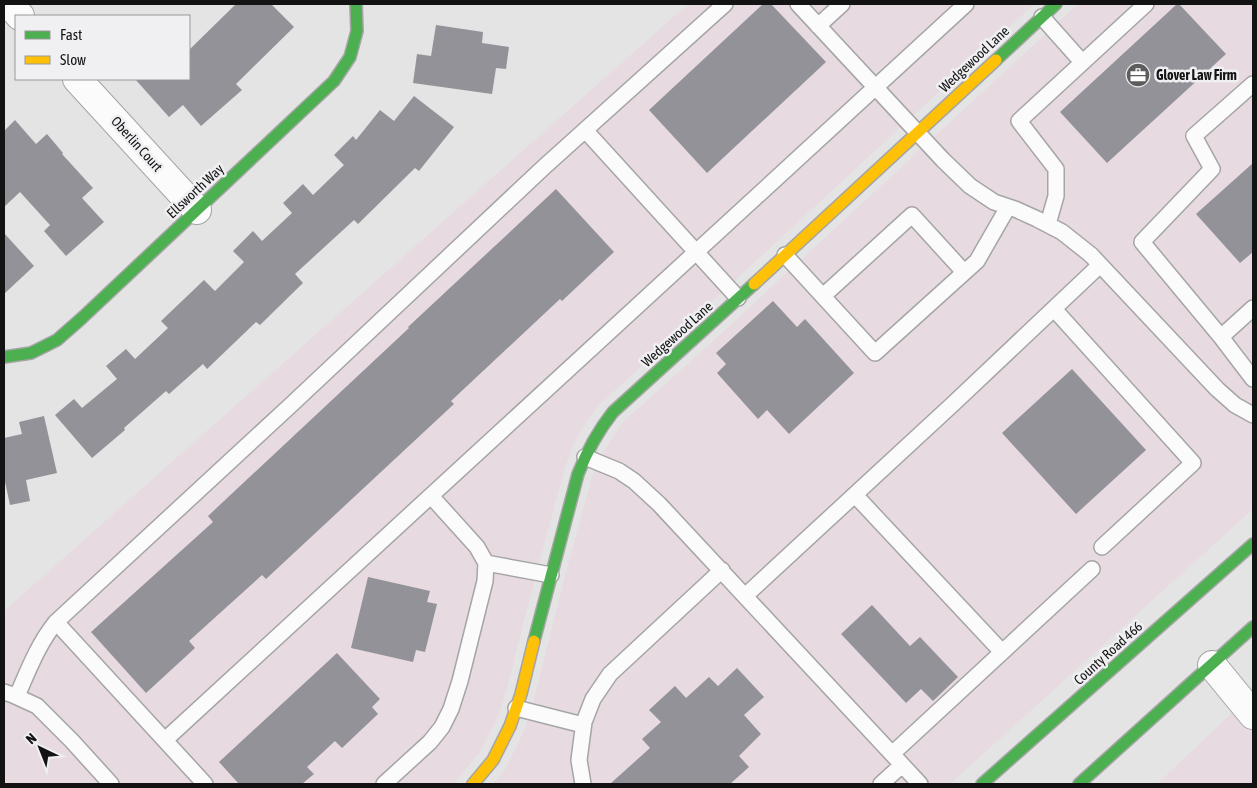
<svg xmlns="http://www.w3.org/2000/svg" width="1257" height="788" font-family="'Asap Condensed',sans-serif">
  <style>
    .commercial { fill: #e7dae1 }
    .building { fill: #929298 }
    .lines { fill: none; stroke-linecap: round; stroke-linejoin: round }
    .lane-casing { stroke: #a5a5a5; stroke-width: 18 }
    .street-casing { stroke: #a5a5a5; stroke-width: 30 }
    .fast-casing { stroke: #a5a5a5; stroke-width: 14 }
    .slow-casing { stroke: #a5a5a5; stroke-width: 14 }
    .lane { stroke: #fbfbfb; stroke-width: 15 }
    .street { stroke: #fbfbfb; stroke-width: 28 }
    .fast { stroke: #4caf50; stroke-width: 11 }
    .slow { stroke: #ffc107; stroke-width: 11 }
    .labels { text-anchor: middle; stroke-width: 5; stroke-linejoin: round; paint-order: stroke }
    .street-label { font-size: 14px; fill: #131314; stroke: #f0f0f2 }
    .poi-label { font-size: 14px; font-weight: bold; fill: #131314; stroke: #f0f0f2; text-anchor: start }
  </style>
  <rect width="100%" height="100%" fill="#e4e4e4"/>
  <path class="commercial" d="M 688,4 L 1034,4 L 692,320 L 601,403 L 587,421 L 573,445 L 565,468 L 537,570 L 507,688 L 497,719 L 481,751 L 453,784 L 4,784 L 4,611 Z
    M 1078,4 L 1253,4 L 1253,509 L 950,784 L 493,784 L 505,770 L 524,731 L 534,699 L 564,580 L 591,480 L 598,461 L 612,438 L 623,422 L 712,342 Z
    M 1253,693 L 1253,784 L 1157,784 Z"/>
  <path class="building" d="M 236,4 L 271,4 L 294,27 L 236,84 L 242,90 L 201,126 L 183,105 L 169,117 L 135,79 L 189,79 L 189,50 Z
    M 763,4 L 771,4 L 826,62 L 707,173 L 649,110 Z
    M 1177,4 L 1179,4 L 1226,54 L 1107,163 L 1060,112 Z
    M 436,25 L 483,32 L 482,43 L 509,47 L 506,69 L 496,68 L 492,94 L 413,83 L 417,54 L 431,56 Z
    M 414,96 L 454,127 L 419,171 L 415,168 L 358,224 L 354,220 L 295,274 L 303,283 L 260,325 L 256,322 L 207,369 L 203,364 L 169,394 L 166,391 L 124,428 L 125,430 L 92,458 L 55,415 L 74,399 L 82,408 L 117,379 L 106,366 L 126,349 L 135,359 L 168,328 L 161,321 L 204,280 L 215,291 L 244,262 L 233,251 L 253,231 L 262,241 L 292,213 L 283,203 L 303,184 L 313,195 L 344,165 L 334,155 L 353,136 L 356,140 L 380,110 L 394,121 Z
    M 15,120 L 36,144 L 47,134 L 63,153 L 62,154 L 93,188 L 82,198 L 104,222 L 66,256 L 44,231 L 50,225 L 20,192 L 4,207 L 4,131 Z
    M 1253,163 L 1253,252 L 1240,263 L 1196,214 Z
    M 556,189 L 614,252 L 562,301 L 560,299 L 451,401 L 454,404 L 266,579 L 262,575 L 189,641 L 195,648 L 146,693 L 91,632 L 213,522 L 208,516 L 409,328 L 408,327 Z
    M 4,233 L 34,266 L 4,294 Z
    M 773,301 L 797,327 L 805,319 L 854,373 L 789,434 L 767,410 L 758,419 L 717,373 L 726,364 L 716,353 Z
    M 1072,369 L 1146,450 L 1076,514 L 1002,433 Z
    M 44,416 L 57,473 L 26,480 L 30,501 L 10,505 L 4,477 L 4,438 L 22,434 L 19,422 Z
    M 368,577 L 430,591 L 427,602 L 437,604 L 425,652 L 416,650 L 413,662 L 351,648 Z
    M 872,605 L 910,646 L 920,637 L 958,677 L 933,701 L 921,689 L 906,703 L 841,634 Z
    M 337,653 L 380,699 L 372,707 L 378,714 L 342,748 L 335,741 L 307,767 L 314,774 L 302,784 L 239,784 L 219,762 Z
    M 737,668 L 764,697 L 744,715 L 761,734 L 739,756 L 749,767 L 730,784 L 610,784 L 650,748 L 642,739 L 661,722 L 649,710 L 675,686 L 686,698 L 709,677 L 718,686 Z"/>
  <g class="lines">
    <g class="lane-casing">
      <path id="lane" d="M 798,4 L 943,160 L 970,186 L 994,202 L 1015,209 L 1037,219 L 1062,232 L 1091,255 L 1217,389 L 1235,405 L 1253,415
        M 1042,17 L 1082,62
        M 818,26 L 842,4
        M 1253,84 L 1194,136 L 1212,169 L 1142,242 L 1221,337 L 1253,379
        M 585,130 L 738,298
        M 1048,224 L 1056,196 L 1056,169 L 1019,121 L 1146,4
        M 785,255 L 875,353 L 977,261 L 1008,207
        M 823,296 L 912,215 L 964,272
        M 1054,309 L 1193,463 L 1102,547
        M 1221,337 L 1253,308
        M 585,457 L 619,471 L 634,481 L 659,504 L 920,784
        M 855,495 L 1002,652
        M 486,563 L 551,575
        M 745,596 L 954,403 L 1100,265
        M 56,622 L 205,784
        M 4,692 L 13,695 L 37,706 L 72,741 L 111,784
        M 17,696 C 28,671 38,644 56,622 L 292,404 L 544,167 L 725,4
        M 516,708 L 583,725
        M 165,740 L 966,4
        M 892,754 L 1092,569
        M 384,784 L 430,742 L 442,727 L 451,709 L 460,681 L 485,581 L 486,563 L 477,547 L 431,496
        M 583,784 L 579,760 L 584,722 L 593,699 L 610,674 L 722,570
        M 881,784 L 902,765"/>
    </g>
    <g class="street-casing">
      <path id="street" d="M 9,4 L 20,16
        M 77,79 L 197,210
        M 1212,665 L 1253,715"/>
    </g>
    <g class="fast-casing">
      <path id="fast" d="M 996,60 L 1056,4
        M 4,357 L 31,353 L 57,340 L 82,318 L 334,81 L 350,57 L 357,31 L 356,4
        M 534,641 L 578,474 C 587,451 598,431 613,412 L 754,284
        M 982,784 L 1253,544
        M 1079,784 L 1253,627"/>
    </g>
    <g class="slow-casing">
      <path id="slow" d="M 754,284 L 996,60
        M 473,784 L 493,760 L 510,726 L 521,694 L 534,641"/>
    </g>
    <use href="#lane" class="lane"/>
    <use href="#street" class="street"/>
    <use href="#fast" class="fast"/>
    <use href="#slow" class="slow"/>
  </g>
  <defs>
    <g id="office-disc" transform="scale(1.25)"><circle r="9.5" fill="#5c5c5d" stroke="#f0f0f2"/><path d="M-6-3h4V-5.5h4V-3h4V5H-6ZM-1-4.5V-3h2v-1.5ZM-6 0V1H6V0Z" fill="#fff"/></g>
  </defs>
  <g fill-rule="evenodd">
    <use href="#office-disc" x="1138" y="75"/>
  </g>
  <g class="labels">
    <g class="street-label">
      <text transform="translate(974 59) rotate(-43)" y="5">Wedgewood Lane</text>
      <text transform="translate(137 144) rotate(48)" y="5">Oberlin Court</text>
      <text transform="translate(195 191) rotate(-43)" y="5">Ellsworth Way</text>
      <text transform="translate(677 334) rotate(-42)" y="5">Wedgewood Lane</text>
      <text transform="translate(1108 653) rotate(-42)" y="5">County Road 466</text>
    </g>
    <g class="poi-label">
      <text x="1156" y="80">Glover Law Firm</text>
    </g>
  </g>
  <rect width="1257" height="788" fill="none" stroke="#131314" stroke-width="10"/>
  <rect x="15" y="15" width="175" height="65" fill="#f0f0f2" stroke="#989899"/>
  <rect x="25" y="31" width="25" height="8" fill="#4caf50" stroke="#989899"/>
  <text x="60" y="40" font-size="15" fill="#131314">Fast</text>
  <rect x="25" y="56" width="25" height="8" fill="#ffc107" stroke="#989899"/>
  <text x="60" y="65" font-size="15" fill="#131314">Slow</text>
  <g transform="translate(40 748) rotate(317)" stroke="#f0f0f2" stroke-width="4" paint-order="stroke">
  <path d="M0-4L9 19L0 12L-9 19Z" fill="#131314"/>
  <text y="-8" font-size="14" font-weight="bold" text-anchor="middle" fill="#131314">N</text>
  </g>
</svg>
